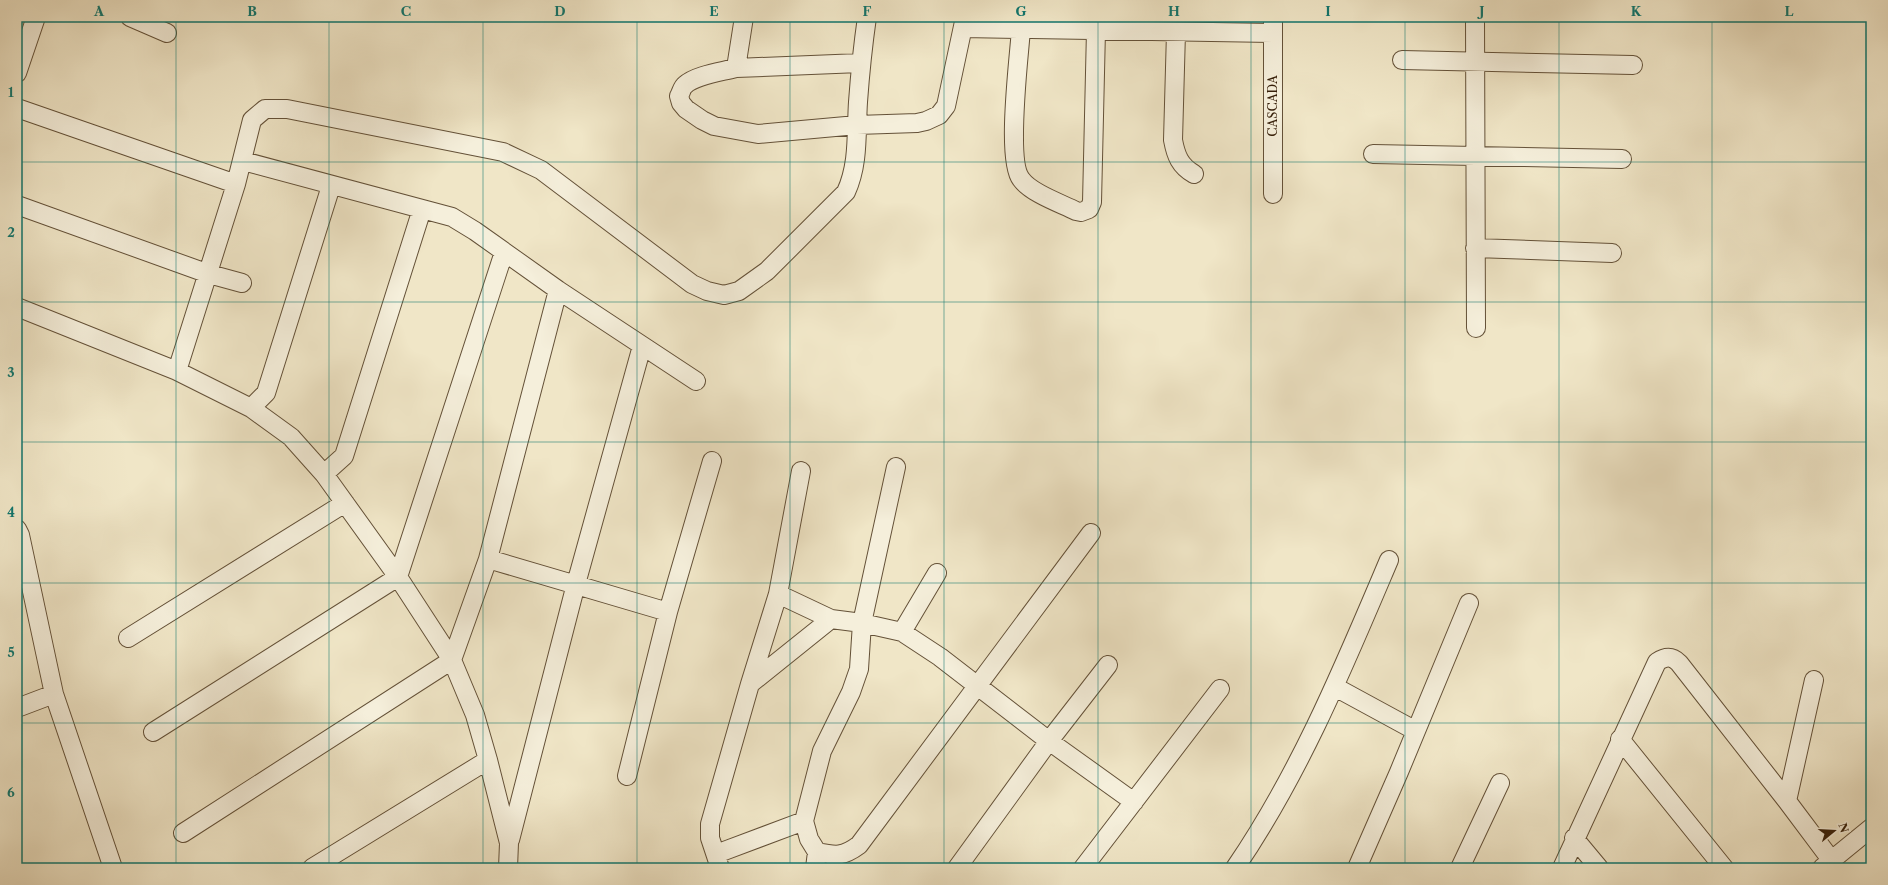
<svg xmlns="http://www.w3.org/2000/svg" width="1888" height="885" font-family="'Libre Caslon Text',serif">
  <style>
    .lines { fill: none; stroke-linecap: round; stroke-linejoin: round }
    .minor-casing { stroke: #645138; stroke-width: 20 }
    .minor { stroke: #f5efdb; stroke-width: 18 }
    .grid { fill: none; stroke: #0f766e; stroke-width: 1; stroke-opacity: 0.55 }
    .labels { text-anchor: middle; stroke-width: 3.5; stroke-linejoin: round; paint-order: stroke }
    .street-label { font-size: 12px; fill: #361f09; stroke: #f5efdb }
    .neatline { fill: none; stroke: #0f766e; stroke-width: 1.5 }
    .grid-label { font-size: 13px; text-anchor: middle; font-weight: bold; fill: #0f766e }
  </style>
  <rect width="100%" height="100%" fill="#f0e6c7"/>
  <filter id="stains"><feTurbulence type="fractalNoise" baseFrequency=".005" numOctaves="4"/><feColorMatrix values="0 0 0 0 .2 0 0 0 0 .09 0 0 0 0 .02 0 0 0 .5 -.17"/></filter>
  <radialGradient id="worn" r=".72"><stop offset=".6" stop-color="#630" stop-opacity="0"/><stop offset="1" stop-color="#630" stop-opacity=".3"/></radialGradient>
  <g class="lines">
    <g class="minor-casing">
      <path id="minor" d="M 130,17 L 167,33
        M 744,17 L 736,68 C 721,72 696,75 685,85 C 682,87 681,93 679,96 L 681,103 L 686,109 L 702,120 L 714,126 L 758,134 L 857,125 L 917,123 L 926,121 L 939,115 L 946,106 L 965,17
        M 1273,17 L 1273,194
        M 1475,17 L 1476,328
        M 963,28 L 1272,33
        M 1021,29 C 1019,58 1006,160 1021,179 C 1031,193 1060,203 1076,211 L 1081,212 L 1089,209 L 1092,202 L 1096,30
        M 1176,32 L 1173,140 C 1176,156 1180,166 1194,174
        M 1402,60 L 1633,65
        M 736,68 L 860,63
        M 17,73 L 36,17
        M 17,108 L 236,184
        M 1373,154 L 1622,159
        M 243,161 L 452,217 L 475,231 L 558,290 L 696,381
        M 17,205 L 209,274 L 242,283
        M 1475,248 L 1612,253
        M 17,307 L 177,371 L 251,408 L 291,437 L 324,474 L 398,577 L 452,660 L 475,715 L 488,760 L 509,843 L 508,868
        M 177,371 L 236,184 L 252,120 L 265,109 L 287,109 L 503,152 L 541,170 L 692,284 L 707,291 L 724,295 L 739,291 L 767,271 L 846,192 C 859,164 856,133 858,102 C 860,74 863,45 867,17
        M 251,408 L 266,393 L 331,186
        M 324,474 L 344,456 L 422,209
        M 17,529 L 20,535 L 54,694 L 113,868
        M 488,559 L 668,612
        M 778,594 L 831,619 L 862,623 L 902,632 L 937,573
        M 902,632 L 940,657 L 1049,741 L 1134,802
        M 128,638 L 345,503
        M 750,684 L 831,619
        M 1335,687 L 1416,731
        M 17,708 L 54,694
        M 153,732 L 398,577 L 504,252
        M 1620,739 L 1724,868
        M 627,776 L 668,612 L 712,461
        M 1787,801 L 1814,680
        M 183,833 L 452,660 L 488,559 L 558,290
        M 1574,838 L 1599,868
        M 510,840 L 576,584 L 642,346
        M 817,852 C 836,856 843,857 859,845 L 1091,533
        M 716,854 L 804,821
        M 312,868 L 488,760
        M 720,868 L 710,838 L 710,824 L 750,684 L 778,594 L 801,471
        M 815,868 L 817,852 L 809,839 L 804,821 L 822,751 L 851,692 L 859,669 L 862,623 L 896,467
        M 957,868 L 1049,741 L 1108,665
        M 1083,868 L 1220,689
        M 1235,868 C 1300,773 1344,666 1389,560
        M 1357,868 L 1399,772 L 1469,603
        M 1460,868 L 1500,783
        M 1562,868 L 1657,662 C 1666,656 1672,656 1679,663 L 1787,801 L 1832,861
        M 1822,868 L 1871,828"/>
    </g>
    <use href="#minor" class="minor"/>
  </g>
  <path class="grid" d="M 176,17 L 176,868M 329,17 L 329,868M 483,17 L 483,868M 637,17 L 637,868M 790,17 L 790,868M 944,17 L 944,868M 1098,17 L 1098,868M 1251,17 L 1251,868M 1405,17 L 1405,868M 1559,17 L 1559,868M 1712,17 L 1712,868M 17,162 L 1871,162M 17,302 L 1871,302M 17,442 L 1871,442M 17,583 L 1871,583M 17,723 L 1871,723"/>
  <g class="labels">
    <g class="street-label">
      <text transform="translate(1273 106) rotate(-90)" y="4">CASCADA</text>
    </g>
  </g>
  <rect width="1888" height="885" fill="none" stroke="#f0e6c7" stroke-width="44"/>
  <g transform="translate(1834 831) rotate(72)" stroke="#f5efdb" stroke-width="3" paint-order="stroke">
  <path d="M0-3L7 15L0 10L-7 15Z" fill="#361f09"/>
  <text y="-6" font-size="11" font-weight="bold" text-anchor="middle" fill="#361f09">N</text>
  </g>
  <rect x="22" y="22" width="1844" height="841" class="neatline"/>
  <g class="grid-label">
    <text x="99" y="16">A</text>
    <text x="252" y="16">B</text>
    <text x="406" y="16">C</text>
    <text x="560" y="16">D</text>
    <text x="714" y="16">E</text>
    <text x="867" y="16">F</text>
    <text x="1021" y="16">G</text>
    <text x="1174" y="16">H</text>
    <text x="1328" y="16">I</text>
    <text x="1482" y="16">J</text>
    <text x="1636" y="16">K</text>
    <text x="1789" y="16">L</text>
    <text x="11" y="97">1</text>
    <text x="11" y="237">2</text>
    <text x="11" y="377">3</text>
    <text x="11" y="517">4</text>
    <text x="11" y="657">5</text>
    <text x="11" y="797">6</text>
  </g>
  <rect width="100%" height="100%" filter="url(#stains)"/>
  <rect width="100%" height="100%" fill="url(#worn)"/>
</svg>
